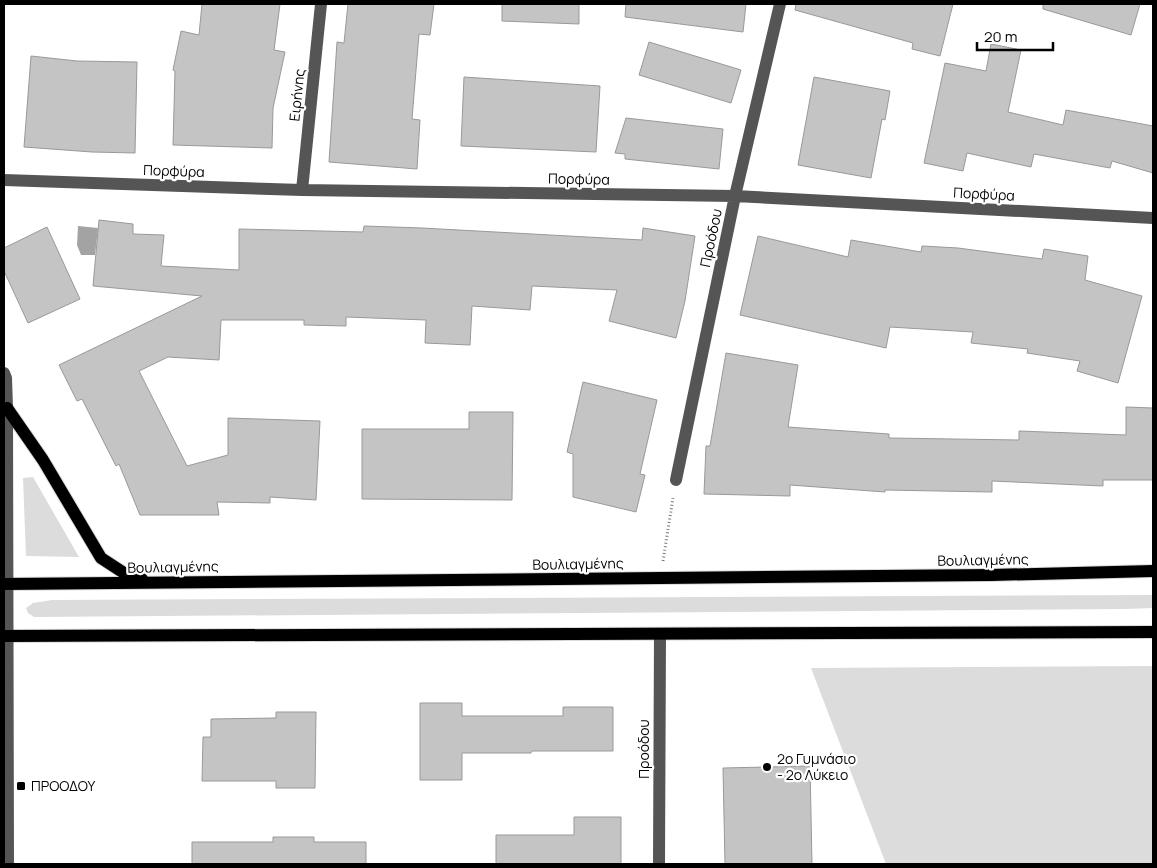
<svg xmlns="http://www.w3.org/2000/svg" width="1157" height="868" font-family="Manrope,sans-serif">
  <style>
    .green { fill: #dcdcdc }
    .water { fill: #a3a3a3 }
    .building { fill: #c4c4c4; stroke: #999 }
    .lines { fill: none; stroke-linecap: round; stroke-linejoin: round }
    .major-casing { stroke: #dbdbdb; stroke-width: 14 }
    .path { stroke: #777; stroke-width: 3; stroke-dasharray: 1 2.5; stroke-linecap: butt }
    .minor { stroke: #555; stroke-width: 12 }
    .major { stroke: #000; stroke-width: 12 }
    .poi-dot { fill: #000; stroke: #fff; stroke-width: 2 }
    .labels { text-anchor: middle; stroke-width: 4.5; stroke-linejoin: round; paint-order: stroke }
    .street-label { font-size: 14px; fill: #000; stroke: #fff }
    .poi-label { font-size: 14px; fill: #000; stroke: #fff; text-anchor: start }
  </style>
  <rect width="100%" height="100%" fill="#fff"/>
  <path class="green" d="M 33,477 L 79,557 L 26,556 L 23,478 Z
    M 1153,595 L 1153,608 L 1125,609 L 34,617 L 28,613 L 26,608 L 33,603 L 52,600 Z
    M 1153,666 L 1153,864 L 886,864 L 811,668 Z"/>
  <path class="water" d="M 78,226 L 98,228 L 95,255 L 81,255 L 77,245 Z"/>
  <path class="building" d="M 202,4 L 280,4 L 274,50 L 285,52 L 273,108 L 272,148 L 173,145 L 175,71 L 173,70 L 181,31 L 199,35 Z
    M 348,4 L 434,4 L 430,35 L 419,34 L 412,119 L 420,120 L 417,169 L 329,162 L 337,42 L 344,43 Z
    M 502,4 L 579,4 L 579,24 L 502,21 Z
    M 626,4 L 746,4 L 743,32 L 625,17 Z
    M 796,4 L 953,4 L 940,56 L 912,49 L 913,43 L 795,10 Z
    M 1043,4 L 1140,4 L 1131,35 L 1043,9 Z
    M 649,42 L 741,70 L 731,103 L 639,75 Z
    M 991,44 L 1021,50 L 1008,112 L 1063,125 L 1066,110 L 1153,126 L 1153,173 L 1112,161 L 1110,168 L 1034,154 L 1031,167 L 967,153 L 963,171 L 924,163 L 945,63 L 986,71 Z
    M 31,56 L 77,61 L 137,62 L 135,153 L 92,152 L 24,147 Z
    M 464,77 L 600,86 L 596,152 L 461,146 Z
    M 814,77 L 890,91 L 885,120 L 882,119 L 871,178 L 798,165 Z
    M 626,118 L 723,129 L 719,169 L 625,159 L 625,154 L 615,153 Z
    M 99,220 L 133,224 L 133,234 L 164,235 L 161,266 L 239,270 L 239,229 L 363,232 L 364,226 L 422,228 L 642,240 L 643,228 L 695,236 L 685,301 L 676,338 L 609,321 L 617,290 L 532,286 L 530,310 L 472,306 L 470,345 L 425,343 L 426,320 L 346,317 L 346,326 L 304,325 L 304,320 L 221,320 L 219,360 L 168,357 L 139,371 L 187,466 L 228,455 L 228,418 L 320,421 L 316,500 L 270,497 L 270,503 L 217,502 L 219,515 L 140,515 L 119,464 L 116,466 L 82,399 L 77,401 L 59,365 L 202,296 L 93,286 Z
    M 47,227 L 80,299 L 28,323 L 4,271 L 4,248 Z
    M 758,236 L 848,257 L 851,240 L 921,252 L 922,246 L 958,248 L 1042,259 L 1044,249 L 1088,256 L 1085,280 L 1142,296 L 1118,383 L 1077,371 L 1080,361 L 1027,353 L 1028,349 L 971,343 L 973,332 L 890,327 L 886,348 L 740,315 Z
    M 726,353 L 798,365 L 788,427 L 889,434 L 889,438 L 1019,440 L 1019,431 L 1126,435 L 1126,407 L 1153,408 L 1153,480 L 1103,480 L 1103,486 L 992,481 L 992,492 L 885,490 L 885,492 L 790,485 L 790,496 L 704,494 L 706,446 L 710,446 Z
    M 583,382 L 657,400 L 640,474 L 645,475 L 636,512 L 573,497 L 573,454 L 567,452 Z
    M 469,412 L 513,412 L 512,500 L 362,499 L 362,429 L 469,429 Z
    M 420,703 L 462,703 L 462,716 L 563,716 L 563,707 L 613,707 L 613,751 L 532,751 L 531,753 L 462,753 L 462,780 L 420,780 Z
    M 276,712 L 316,712 L 315,788 L 276,788 L 276,781 L 202,781 L 203,737 L 211,737 L 211,719 L 276,718 Z
    M 810,766 L 812,864 L 725,864 L 723,768 Z
    M 574,817 L 621,817 L 621,864 L 496,864 L 496,835 L 574,835 Z
    M 273,837 L 314,837 L 314,842 L 366,842 L 366,864 L 192,864 L 192,842 L 273,842 Z"/>
  <g class="lines">
    <g class="major-casing">
      <path id="major" d="M 7,408 L 43,460 L 101,558 L 124,573 L 142,579
        M 4,584 L 991,575 L 1153,571
        M 4,636 L 1153,632"/>
    </g>
    <path class="path" d="M 663,561 L 673,498"/>
    <path class="minor" d="M 4,180 L 302,190 L 735,196 L 1153,218
      M 302,190 L 321,4
      M 4,373 L 6,378 L 7,408 L 8,864
      M 676,480 L 735,196 L 780,4
      M 659,864 L 660,634"/>
    <use href="#major" class="major"/>
  </g>
  <g class="poi-dot">
    <circle cx="767" cy="767" r="5"/>
    <rect x="16" y="781" width="10" height="10" rx="2.5"/>
  </g>
  <g class="labels">
    <g class="street-label">
      <text transform="translate(297 95) rotate(-84)" y="5">Ειρήνης</text>
      <text transform="translate(174 171) rotate(2)" y="5">Πορφύρα</text>
      <text transform="translate(579 179) rotate(1)" y="5">Πορφύρα</text>
      <text transform="translate(984 194) rotate(3)" y="5">Πορφύρα</text>
      <text transform="translate(711 238) rotate(-78)" y="5">Προόδου</text>
      <text transform="translate(983 560) rotate(-1)" y="5">Βουλιαγμένης</text>
      <text transform="translate(578 564) rotate(-1)" y="5">Βουλιαγμένης</text>
      <text transform="translate(173 567) rotate(-1)" y="5">Βουλιαγμένης</text>
      <text transform="translate(644 749) rotate(-90)" y="5">Προόδου</text>
    </g>
    <g class="poi-label">
      <text x="777" y="764">2ο Γυμνάσιο<tspan x="777" dy="16">- 2ο Λύκειο</tspan></text>
      <text x="31" y="791">ΠΡΟΟΔΟΥ</text>
    </g>
  </g>
  <rect width="1157" height="868" fill="none" stroke="#000000" stroke-width="10"/>
  <path d="M977 42v8h76v-8" fill="none" stroke="#000000" stroke-width="2.5"/>
  <text x="984" y="42" font-size="15" fill="#000000" stroke="#ffffff" stroke-width="4" paint-order="stroke">20 m</text>
</svg>
